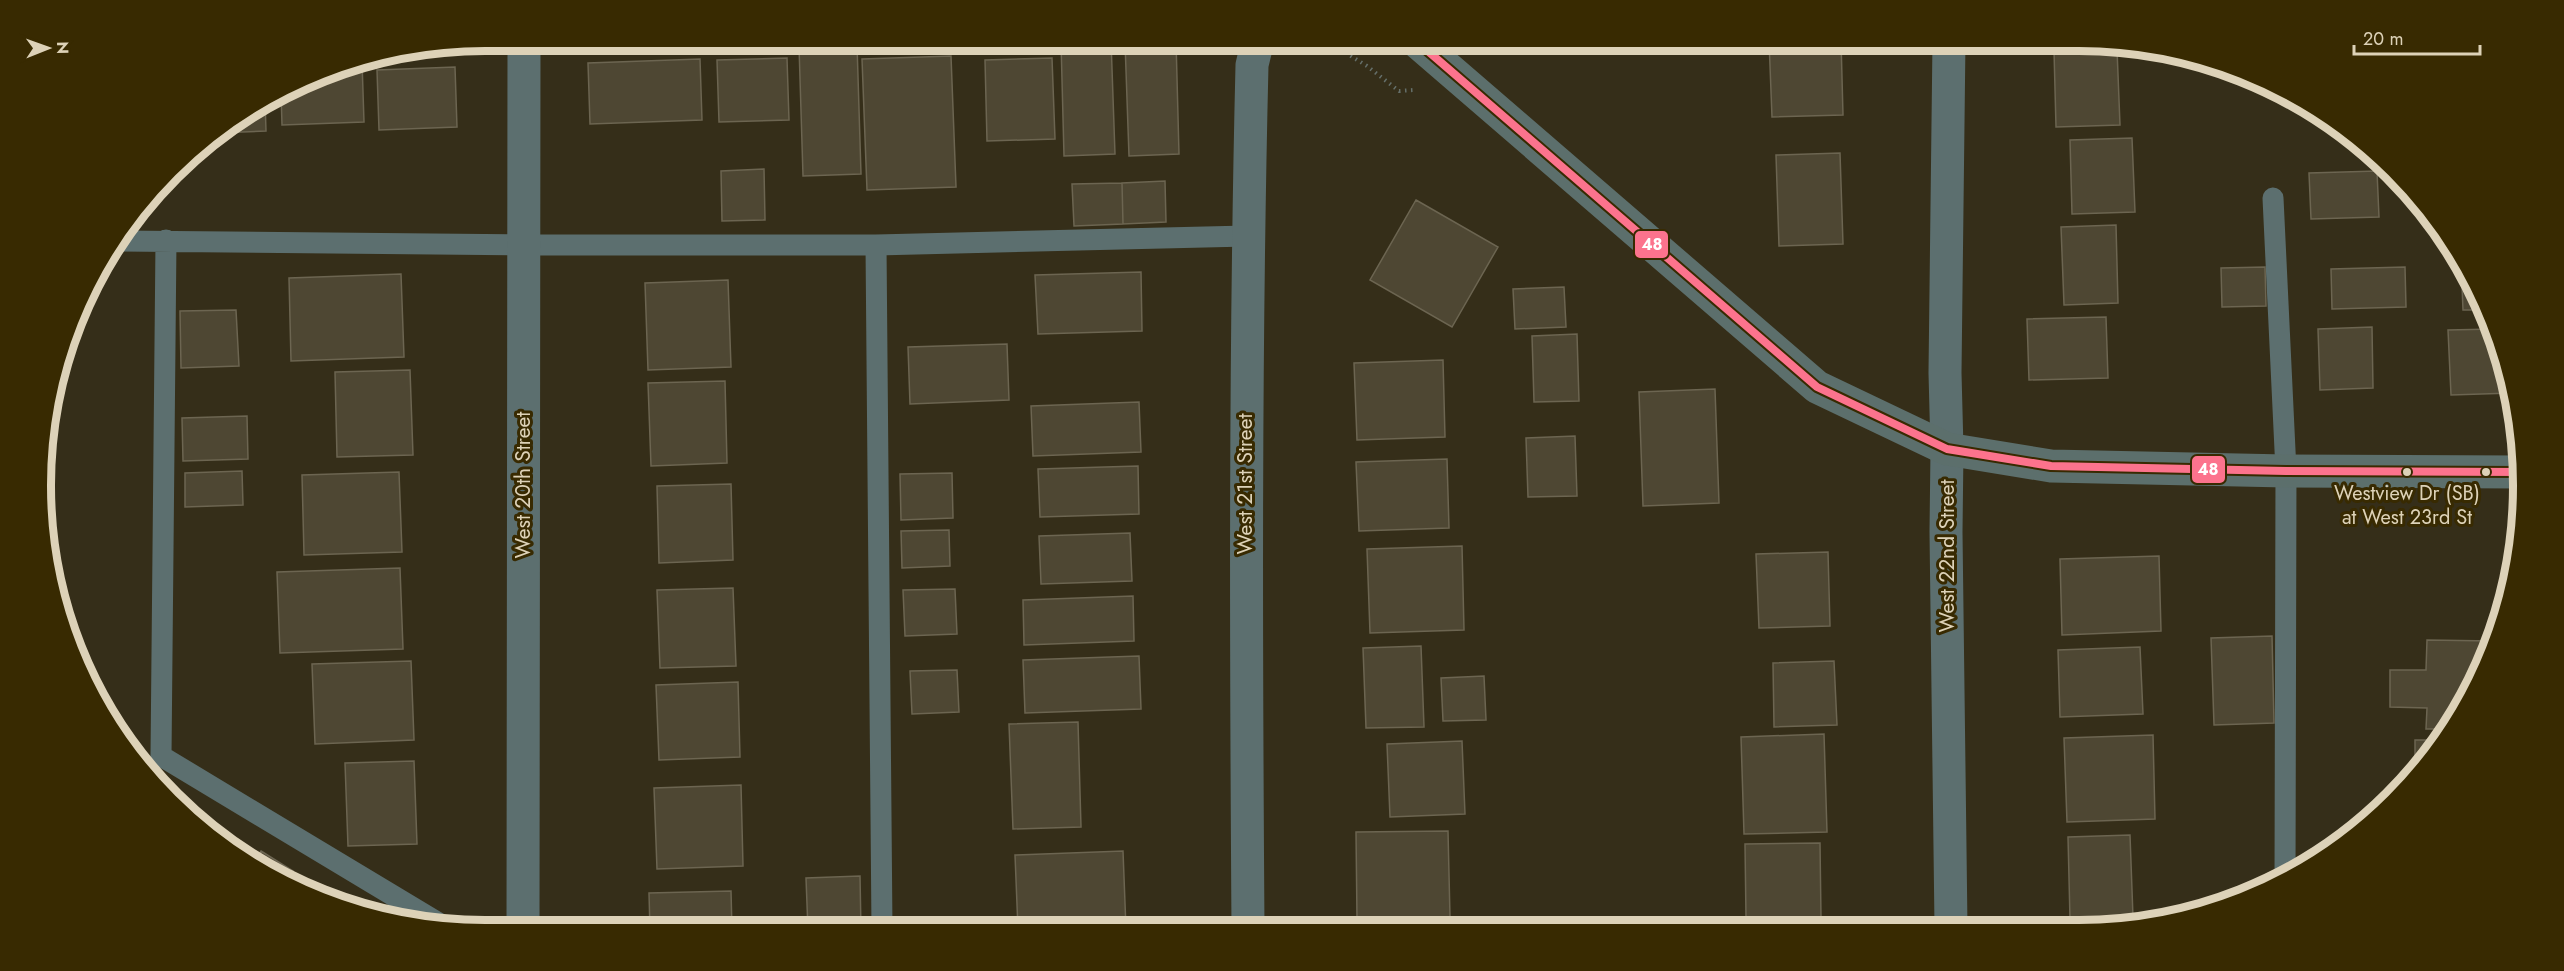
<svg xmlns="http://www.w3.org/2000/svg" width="2564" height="971" font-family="Jost,sans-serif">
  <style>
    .building { fill: #4e4733; stroke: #6c6551; stroke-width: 1.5 }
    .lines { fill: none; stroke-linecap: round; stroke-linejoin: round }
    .path { stroke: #656f6a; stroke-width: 4; stroke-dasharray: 1.5 4.5; stroke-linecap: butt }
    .lane { stroke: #5c6f6f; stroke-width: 21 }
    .street { stroke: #5c6f6f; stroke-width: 33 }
    .secondary { stroke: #5c6f6c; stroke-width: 33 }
    .bus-1-casing { stroke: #382a01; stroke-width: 12 }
    .bus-1 { stroke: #fc738d; stroke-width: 8 }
    .bus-dot { fill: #ddd2b8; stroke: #382a01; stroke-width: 2 }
    .labels { text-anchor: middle; stroke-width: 6; stroke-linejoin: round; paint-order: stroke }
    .bus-label { font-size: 20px; fill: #ddd2b8; stroke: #382a01 }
    .street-label { font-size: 21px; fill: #ddd2b8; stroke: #382a01 }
    .rim { fill: none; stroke: #ddd2b8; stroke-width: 8 }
    .line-badge { stroke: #382a01; stroke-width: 2 }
    .badge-label { font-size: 16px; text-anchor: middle; font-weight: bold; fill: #fff }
  </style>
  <rect width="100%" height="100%" fill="#352e19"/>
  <path class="building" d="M 1111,40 L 1115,154 L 1064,156 L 1061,42 Z
    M 1176,40 L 1179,154 L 1129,156 L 1125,42 Z
    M 1769,40 L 1841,40 L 1843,115 L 1772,117 Z
    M 857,44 L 861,174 L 803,176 L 799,46 Z
    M 2117,49 L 2120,125 L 2056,127 L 2054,51 Z
    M 951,56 L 956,187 L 867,190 L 862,59 Z
    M 787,58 L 789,120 L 719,122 L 717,60 Z
    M 1052,58 L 1055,139 L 987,141 L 985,60 Z
    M 700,59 L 702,120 L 590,124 L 588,63 Z
    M 362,61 L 364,122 L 282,125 L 281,92 L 342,64 Z
    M 455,67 L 457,127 L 379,130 L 377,70 Z
    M 265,99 L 266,131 L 217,133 L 263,100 Z
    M 2132,138 L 2135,212 L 2072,214 L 2070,140 Z
    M 1840,153 L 1843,244 L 1779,246 L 1776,155 Z
    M 764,169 L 765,220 L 722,221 L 721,171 Z
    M 2377,171 L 2379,217 L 2311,219 L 2309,173 Z
    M 1165,181 L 1166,222 L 1123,224 L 1122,183 Z
    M 1122,183 L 1123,224 L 1074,226 L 1072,184 Z
    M 1416,200 L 1498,247 L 1452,327 L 1370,280 Z
    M 2116,225 L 2118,303 L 2064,305 L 2061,227 Z
    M 2461,260 L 2464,263 L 2485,310 L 2463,310 Z
    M 2265,267 L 2266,306 L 2222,307 L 2221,268 Z
    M 2405,267 L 2406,307 L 2332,309 L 2331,269 Z
    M 1141,272 L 1142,331 L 1038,334 L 1035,275 Z
    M 401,274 L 404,357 L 291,361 L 289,278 Z
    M 728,280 L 731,367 L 648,370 L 645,283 Z
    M 1564,287 L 1566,327 L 1515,329 L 1513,289 Z
    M 236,310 L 239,366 L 181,368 L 180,311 Z
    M 2106,317 L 2108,378 L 2029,380 L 2027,319 Z
    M 2372,327 L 2373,388 L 2320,390 L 2318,329 Z
    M 2494,329 L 2500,343 L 2512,393 L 2451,395 L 2448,330 Z
    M 1577,334 L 1579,401 L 1534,402 L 1532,336 Z
    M 1007,344 L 1009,400 L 910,404 L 908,347 Z
    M 1443,360 L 1445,437 L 1357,440 L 1354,363 Z
    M 410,370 L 413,455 L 337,457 L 335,372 Z
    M 725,381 L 727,463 L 651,466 L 648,383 Z
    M 1715,389 L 1719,503 L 1643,506 L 1639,392 Z
    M 1139,402 L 1141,452 L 1033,456 L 1031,406 Z
    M 247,416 L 248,459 L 183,461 L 182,418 Z
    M 1575,436 L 1577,496 L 1528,497 L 1526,438 Z
    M 1447,459 L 1449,528 L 1359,531 L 1356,462 Z
    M 1138,466 L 1139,514 L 1040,517 L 1038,469 Z
    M 242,471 L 243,505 L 185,507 L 185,473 Z
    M 399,472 L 402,552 L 304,555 L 302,475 Z
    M 952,473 L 953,518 L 901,520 L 900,474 Z
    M 731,484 L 733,560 L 659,563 L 657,486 Z
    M 949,530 L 950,566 L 902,568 L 901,531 Z
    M 1130,533 L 1132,581 L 1041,584 L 1039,536 Z
    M 1462,546 L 1464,630 L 1370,633 L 1367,549 Z
    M 1828,552 L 1830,626 L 1759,628 L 1756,554 Z
    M 2159,556 L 2161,631 L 2062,635 L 2060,559 Z
    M 400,568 L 403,649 L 280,653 L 277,572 Z
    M 733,588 L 736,666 L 660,668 L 657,590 Z
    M 955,589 L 957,634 L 905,636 L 903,590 Z
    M 1133,596 L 1134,641 L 1024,645 L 1023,600 Z
    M 2272,636 L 2274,723 L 2214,725 L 2211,638 Z
    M 2427,640 L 2492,641 L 2464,708 L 2446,729 L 2426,729 L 2427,708 L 2390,707 L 2390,670 L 2426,670 Z
    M 1421,646 L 1424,727 L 1366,728 L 1363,648 Z
    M 2140,647 L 2143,714 L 2060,717 L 2058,650 Z
    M 1139,656 L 1141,709 L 1025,713 L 1023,660 Z
    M 411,661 L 414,740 L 315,744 L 312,664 Z
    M 1834,661 L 1837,725 L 1774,727 L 1773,663 Z
    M 957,670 L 959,712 L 912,714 L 910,671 Z
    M 1484,676 L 1486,720 L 1443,721 L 1441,678 Z
    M 738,682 L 740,757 L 659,760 L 656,685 Z
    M 1078,722 L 1081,827 L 1013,829 L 1009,724 Z
    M 1824,734 L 1827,832 L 1744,834 L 1741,737 Z
    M 2153,735 L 2155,819 L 2067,822 L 2064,738 Z
    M 2415,740 L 2438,740 L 2415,767 Z
    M 1462,741 L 1465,814 L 1390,817 L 1387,744 Z
    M 414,761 L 417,844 L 348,846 L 345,763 Z
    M 741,785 L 743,866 L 657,869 L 654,788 Z
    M 205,824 L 242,847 L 238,853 L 215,839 L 203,826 Z
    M 1448,831 L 1450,917 L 1357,919 L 1356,832 Z
    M 2130,835 L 2133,917 L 2070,919 L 2068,837 Z
    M 1820,843 L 1821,917 L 1746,918 L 1745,844 Z
    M 261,851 L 293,871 L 286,883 L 254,863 Z
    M 1123,851 L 1126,929 L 1018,929 L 1015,855 Z
    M 860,876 L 861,930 L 808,930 L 806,878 Z
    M 303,878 L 340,900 L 338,903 L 297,888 Z
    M 731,891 L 732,930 L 650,930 L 649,893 Z"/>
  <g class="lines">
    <path class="path" d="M 1325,40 L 1367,66 L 1399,91 L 1414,90"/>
    <path class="lane" d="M 2273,198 L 2286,471 L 2285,878
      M 166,240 L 161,756 L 442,925
      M 119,241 L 525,245 L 876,245 L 882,930
      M 876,245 L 1247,236"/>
    <path class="street" d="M 1949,40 L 1945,373 L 1947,449 L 1946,532 L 1951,927
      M 1248,929 C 1246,641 1245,353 1252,65 L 1258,40
      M 523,930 L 524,40"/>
    <path class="secondary" d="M 1415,40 L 1817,387 L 1947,449 L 2051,466 L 2286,471 L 2521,472"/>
    <g class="bus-1-casing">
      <path id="bus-1" d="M 1415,40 L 1817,387 L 1947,449 L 2051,466 L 2286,471 L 2521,472"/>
    </g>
    <use href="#bus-1" class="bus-1"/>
  </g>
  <g class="bus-dot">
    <circle cx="2407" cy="472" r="5"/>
    <circle cx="2486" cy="472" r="5"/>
  </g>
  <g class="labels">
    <g class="bus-label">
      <text x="2407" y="500">Westview Dr (SB)<tspan x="2407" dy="24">at West 23rd St</tspan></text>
    </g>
    <g class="street-label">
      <text transform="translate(1245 484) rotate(-90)" y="7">West 21st Street</text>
      <text transform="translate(523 485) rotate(-90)" y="7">West 20th Street</text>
      <text transform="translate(1947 556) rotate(-90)" y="7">West 22nd Street</text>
    </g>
  </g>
  <path d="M0 0H2564V971H0ZM485 51H2079A434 434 0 0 1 2513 485V486A434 434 0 0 1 2079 920H485A434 434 0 0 1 51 486V485A434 434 0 0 1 485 51Z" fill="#382a01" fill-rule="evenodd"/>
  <path class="rim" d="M485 51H2079A434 434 0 0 1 2513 485V486A434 434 0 0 1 2079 920H485A434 434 0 0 1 51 486V485A434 434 0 0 1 485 51Z"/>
  <g class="line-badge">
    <rect x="1634" y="230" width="35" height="29" rx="6" fill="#fc738d"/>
    <rect x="2191" y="455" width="35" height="29" rx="6" fill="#fc738d"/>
  </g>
  <g class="badge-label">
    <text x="1652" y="250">48</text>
    <text x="2208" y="475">48</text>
  </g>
  <g transform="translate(48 48) rotate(89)" stroke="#382a01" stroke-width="4.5" paint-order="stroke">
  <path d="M0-4.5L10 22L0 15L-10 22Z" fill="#ddd2b8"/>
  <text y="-9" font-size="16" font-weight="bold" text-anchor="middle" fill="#ddd2b8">N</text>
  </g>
  <path d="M2354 45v9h126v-9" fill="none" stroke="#ddd2b8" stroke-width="3"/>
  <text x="2363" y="45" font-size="18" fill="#ddd2b8" stroke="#382a01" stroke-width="4.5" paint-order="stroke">20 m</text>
</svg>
